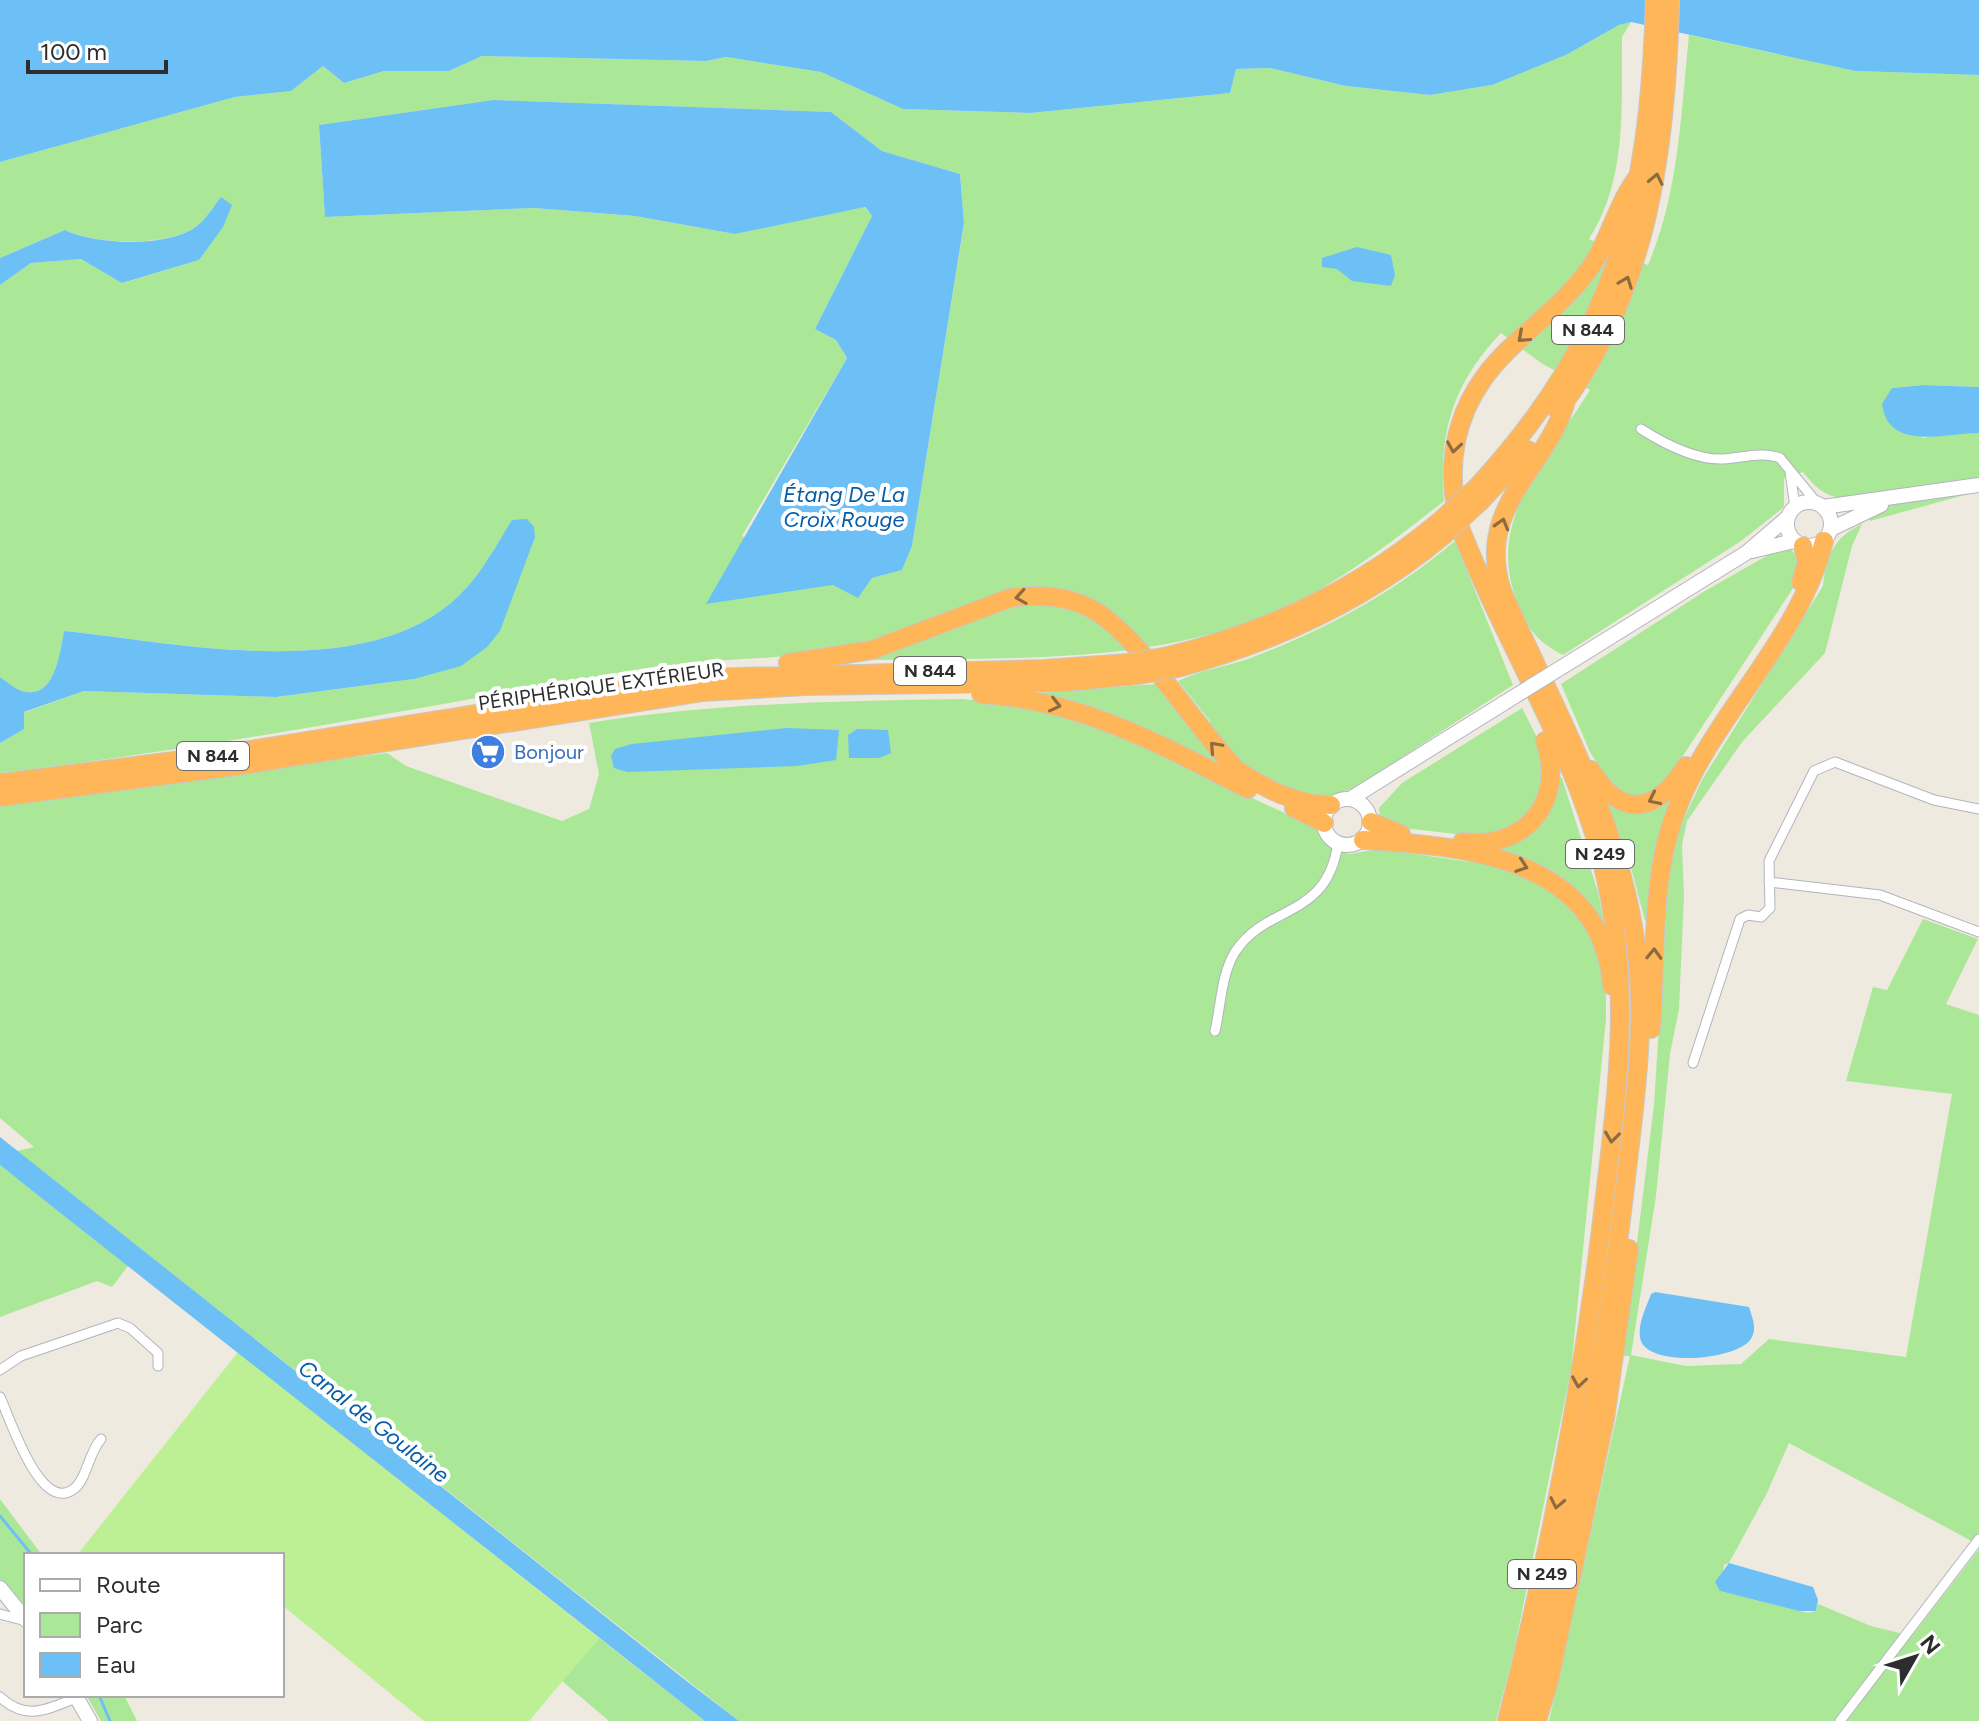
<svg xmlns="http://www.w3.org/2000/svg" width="1979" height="1721" font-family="Figtree,sans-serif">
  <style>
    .green { fill: #aae898; fill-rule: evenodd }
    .pitch { fill: #bdf094 }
    .water { fill: #6cc0f6 }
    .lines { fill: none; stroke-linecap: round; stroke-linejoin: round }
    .stream { stroke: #6cc0f6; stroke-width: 3 }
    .street-casing { stroke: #b3b3c1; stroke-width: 11 }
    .secondary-casing { stroke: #b3b3c1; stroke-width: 16 }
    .highway-casing { stroke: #c8c8c8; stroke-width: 20 }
    .street { stroke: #fff; stroke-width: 9 }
    .secondary { stroke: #fff; stroke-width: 14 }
    .highway { stroke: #ffb659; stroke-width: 18 }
    .secondary-bridge-casing { stroke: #b3b3c1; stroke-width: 16; stroke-linecap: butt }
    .highway-bridge-casing { stroke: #c8c8c8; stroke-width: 20; stroke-linecap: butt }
    .secondary-bridge { stroke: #fff; stroke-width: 14 }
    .highway-bridge { stroke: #ffb659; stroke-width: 18 }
    .oneway { stroke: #8c6b41 }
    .labels { text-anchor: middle; stroke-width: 8; stroke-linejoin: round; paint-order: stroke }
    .shield { fill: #fff; stroke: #6c6c6c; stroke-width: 2 }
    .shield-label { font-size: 18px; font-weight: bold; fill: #2d2d2d }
    .street-label { font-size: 20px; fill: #2d2d2d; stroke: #fff }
    .shop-label { font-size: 20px; fill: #366cbe; stroke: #fff; text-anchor: start }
    .water-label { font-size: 22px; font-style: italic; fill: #055ca8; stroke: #fff }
  </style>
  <rect width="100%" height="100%" fill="#efeadf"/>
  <path class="green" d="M 1631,22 L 1622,37 C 1621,106 1628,178 1589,239 L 1648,265 C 1679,193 1681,112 1689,35 L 1855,71 L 1979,75 L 1979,387 L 1924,385 L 1892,388 L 1922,438 L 1947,433 L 1979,433 L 1979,491 L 1870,521 L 1860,496 C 1831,501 1821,494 1803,472 L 1784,478 L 1784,507 L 1741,541 L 1563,655 C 1535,640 1529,630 1517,601 C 1484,519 1550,455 1590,390 L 1541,363 L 1501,333 C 1454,382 1438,432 1444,501 C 1401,535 1358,568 1310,595 C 1178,667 1020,657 875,660 L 869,645 C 791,662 712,656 634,670 C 423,707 213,748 0,773 L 0,743 L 23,729 L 23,713 L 84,691 L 276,697 L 414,679 L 512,520 C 498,542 485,567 468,586 C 380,688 181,643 64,631 C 60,652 55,701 22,691 C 15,689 6,681 0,677 L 0,285 L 31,263 L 81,259 L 123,283 L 199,260 L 221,197 C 214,206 206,219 197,226 C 168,247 96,245 65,230 L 0,258 L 0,162 L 235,97 L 291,91 L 323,66 L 344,83 L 384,71 L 449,71 L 482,56 L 706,61 L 726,57 L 821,72 L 903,109 L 1030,113 L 1230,93 L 1235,69 L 1270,68 L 1346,86 L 1430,95 L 1492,85 L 1566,55 L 1619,25 ZM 493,100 L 831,112 L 882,151 L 960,174 L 964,224 L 912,546 L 902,570 L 872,578 L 858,597 L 742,536 L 847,358 L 836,340 L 815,329 L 872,216 L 864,207 L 735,234 L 635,216 L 534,208 L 325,217 L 319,125 Z
    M 1862,524 L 1852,546 L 1825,653 L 1742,742 L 1687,821 L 1682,845 L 1684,896 L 1679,1009 L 1670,1054 L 1656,1196 L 1631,1355 L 1686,1366 L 1741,1364 L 1769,1339 L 1906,1357 L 1952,1094 L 1846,1081 L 1873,987 L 1887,990 L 1923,919 L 1978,939 L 1946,1004 L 1979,1015 L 1979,1545 L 1789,1443 L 1766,1495 L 1729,1563 L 1724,1565 L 1720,1591 L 1808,1613 L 1816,1611 L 1818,1604 L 1871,1626 L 1912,1636 L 1979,1549 L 1979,1721 L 1549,1721 L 1630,1356 L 1623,1356 L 1654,1105 L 1668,882 L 1678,831 L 1702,780 L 1823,586 C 1826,556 1834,537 1862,524 Z
    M 1455,541 L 1513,685 L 1356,787 L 1330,797 L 1312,798 L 1249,771 L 1209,732 L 1210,721 L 1178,681 C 1200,670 1225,667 1248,659 C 1325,630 1392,594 1455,541 Z
    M 1788,547 C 1799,557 1801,564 1799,579 L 1675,768 L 1674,795 L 1649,923 L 1645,921 L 1629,860 L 1604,799 L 1612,787 L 1590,752 L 1561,684 L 1705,591 L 1775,551 Z
    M 1158,684 L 1222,765 L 1219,768 L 1094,708 L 1034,693 Z
    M 962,699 L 1000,702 L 1079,718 L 1317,828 L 1330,846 L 1349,854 L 1380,849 L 1470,862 L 1473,836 L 1387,826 L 1380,817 L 1379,808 L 1402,783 L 1522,708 L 1543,749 L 1547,769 L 1562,778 L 1598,892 L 1606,933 L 1606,1019 L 1571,1370 L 1514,1651 L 1496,1721 L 739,1721 L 17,1151 L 34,1147 L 0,1118 L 0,804 L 387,753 L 406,766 L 562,821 L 589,809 L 599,774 L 589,723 C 713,703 837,701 962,699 Z
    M 0,1165 L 128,1266 L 112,1287 L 97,1281 L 0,1317 Z
    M 0,1499 L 42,1555 L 26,1555 L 26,1611 L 0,1579 Z
    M 599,1638 L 705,1721 L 609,1721 L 562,1681 Z
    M 86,1695 L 124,1695 L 137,1721 L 101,1721 Z"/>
  <path class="pitch" d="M 238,1352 L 599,1638 L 529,1721 L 424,1721 L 282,1605 L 282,1555 L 77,1555 Z"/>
  <path class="water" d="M 0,0 L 1979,0 L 1979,75 L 1855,71 L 1631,22 L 1619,25 L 1566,55 L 1492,85 L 1430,95 L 1346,86 L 1270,68 L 1236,69 L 1230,93 L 1030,113 L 903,109 L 821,72 L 726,57 L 706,61 L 482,56 L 449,71 L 384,71 L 344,83 L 323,66 L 291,91 L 235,97 L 0,162 Z
    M 493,100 L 831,112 L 882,151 L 960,174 L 964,223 L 912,546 L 902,570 L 872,578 L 858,598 L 833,585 L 706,604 L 847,358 L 836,340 L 815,329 L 872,216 L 865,207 L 735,234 L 635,216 L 534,208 L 325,217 L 319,125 Z
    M 221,197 L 232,205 L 223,227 L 199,260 L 122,283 L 81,259 L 31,263 L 0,285 L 0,258 L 65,230 C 96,245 168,248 197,226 C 206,219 214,206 221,197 Z
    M 1357,247 L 1391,255 L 1395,275 L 1391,286 L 1352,281 L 1337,269 L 1322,267 L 1322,258 Z
    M 1924,385 L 1979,387 L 1979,433 C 1946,433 1888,452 1882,404 L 1892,388 Z
    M 527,519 L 534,527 L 535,537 L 500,631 L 487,647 L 461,666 L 414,679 L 276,697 L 84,691 L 24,712 L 24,729 L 0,743 L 0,677 C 6,681 15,689 22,691 C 55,701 60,652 64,631 C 181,643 380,688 468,586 C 485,567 498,542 512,520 Z
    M 787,728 L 839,730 L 836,760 L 797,766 L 627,772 L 614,768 L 611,756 L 615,749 L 632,744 Z
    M 857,729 L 888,730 L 891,753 L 879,758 L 849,758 L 848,735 Z
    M 0,1137 L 684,1679 L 739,1721 L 705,1721 L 49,1204 L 0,1165 Z
    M 1655,1292 L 1749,1307 C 1752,1317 1757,1327 1752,1337 C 1742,1360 1651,1368 1641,1341 C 1636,1327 1646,1308 1651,1294 Z
    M 1729,1563 L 1813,1587 L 1818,1600 L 1816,1611 L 1799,1611 L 1720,1591 L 1715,1582 Z"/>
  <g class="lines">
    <path class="stream" d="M 0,1516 L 32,1555
      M 99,1695 L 110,1721"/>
    <g class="street-casing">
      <path id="street" d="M 1641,429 C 1663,443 1696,460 1723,459 C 1742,458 1762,451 1780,458 L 1817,503
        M 1790,472 L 1795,507
        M 1769,882 L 1880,895 L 1979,932
        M 1215,1031 C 1221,1005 1221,975 1235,952 C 1267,903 1327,920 1338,843
        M 1693,1063 L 1740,919 L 1748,915 L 1761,917 L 1770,908 L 1769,861 L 1814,771 L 1835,762 L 1934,800 L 1979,809
        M 0,1370 L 21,1356 L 118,1323 L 130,1328 L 158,1353 L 158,1366
        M 0,1397 C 10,1418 41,1517 75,1488 C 87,1478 88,1454 101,1439
        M 0,1614 L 26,1621
        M 0,1697 C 26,1721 46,1710 76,1698
        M 1840,1721 L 1979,1539"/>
    </g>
    <g class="secondary-casing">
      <path id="secondary" d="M1787 524a22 22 0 1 1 44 0a22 22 0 1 1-44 0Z
        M 1823,507 L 1979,485
        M 1831,529 L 1881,505
        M 1752,551 L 1794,541
        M 1575,659 L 1746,553 L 1788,517
        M1324 822a23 23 0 1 1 46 0a23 23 0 1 1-46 0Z
        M 1350,799 L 1504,703
        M 0,1588 L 26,1620
        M 75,1695 L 90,1721"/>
    </g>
    <g class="highway-casing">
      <path id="highway" d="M 1558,411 C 1649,292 1667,144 1670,0
        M 1477,487 C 1617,335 1649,201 1655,0
        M 1481,501 L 1528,450
        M 1801,582 L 1807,562 L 1803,546
        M 1168,656 C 1268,632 1360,588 1439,522
        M 788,663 L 872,650 L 1010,598 C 1037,594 1063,595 1088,607 C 1135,629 1196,728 1237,770 C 1266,789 1296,805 1331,805
        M 1177,668 C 1276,642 1365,601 1444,535
        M 981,694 C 1084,701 1159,744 1248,789
        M 1591,770 C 1623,821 1657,812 1686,766
        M 0,783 L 213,756 L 702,678 L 1044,669 L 1129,663
        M 0,797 L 236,766 L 702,692 L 805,686 L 1065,682 L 1139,675
        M 1294,808 L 1324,823
        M 1371,822 L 1401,834
        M 1363,840 C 1464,846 1602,857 1612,986
        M 1462,842 C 1525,850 1566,802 1545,741
        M 1651,1029 C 1657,952 1649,873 1680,801 C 1718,710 1800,638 1824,541
        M 1507,1721 C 1550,1551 1584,1379 1604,1204 C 1618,1086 1632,984 1603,866 C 1575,750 1504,642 1461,530 C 1442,462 1456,401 1507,351 C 1536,323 1567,300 1590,268 C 1611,239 1618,198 1642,172
        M 1524,1721 C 1571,1546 1604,1366 1625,1187 C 1634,1108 1647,1025 1636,946 C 1620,820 1552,706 1502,591 C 1474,506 1548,468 1566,401
        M 1537,1721 L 1549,1681 L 1605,1419 L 1629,1249"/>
    </g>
    <use href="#street" class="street"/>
    <use href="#secondary" class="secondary"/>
    <use href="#highway" class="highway"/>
    <g class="secondary-bridge-casing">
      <path id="secondary-bridge" d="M 1504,703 L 1575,659"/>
    </g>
    <g class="highway-bridge-casing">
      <path id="highway-bridge" d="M 1439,522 L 1477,487
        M 1444,535 L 1481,501
        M 1129,663 L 1168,656
        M 1139,675 L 1177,668"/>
    </g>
    <use href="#secondary-bridge" class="secondary-bridge"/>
    <use href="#highway-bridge" class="highway-bridge"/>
  </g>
  <defs><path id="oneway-chevron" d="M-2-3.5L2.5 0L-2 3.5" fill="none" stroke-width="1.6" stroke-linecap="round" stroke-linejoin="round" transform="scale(2)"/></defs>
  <g class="oneway">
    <use href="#oneway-chevron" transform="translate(1656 179) rotate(-78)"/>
    <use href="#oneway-chevron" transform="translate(1626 282) rotate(-69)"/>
    <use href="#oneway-chevron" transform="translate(1523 337) rotate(138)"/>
    <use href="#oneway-chevron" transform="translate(1454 447) rotate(99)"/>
    <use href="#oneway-chevron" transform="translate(1502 524) rotate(-74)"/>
    <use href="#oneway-chevron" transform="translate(1021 597) rotate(171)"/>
    <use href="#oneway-chevron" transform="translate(1055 705) rotate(13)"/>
    <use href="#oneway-chevron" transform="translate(1215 747) rotate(-132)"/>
    <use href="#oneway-chevron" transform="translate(1654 799) rotate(154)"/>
    <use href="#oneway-chevron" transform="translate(1522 866) rotate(19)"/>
    <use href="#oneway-chevron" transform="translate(1654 954) rotate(-88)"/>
    <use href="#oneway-chevron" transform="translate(1612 1137) rotate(97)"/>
    <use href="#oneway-chevron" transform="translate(1579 1382) rotate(99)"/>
    <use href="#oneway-chevron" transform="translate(1557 1503) rotate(102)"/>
  </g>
  <defs>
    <g id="supermarket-disc" transform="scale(1.8)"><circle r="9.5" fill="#3f7fe0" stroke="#fff"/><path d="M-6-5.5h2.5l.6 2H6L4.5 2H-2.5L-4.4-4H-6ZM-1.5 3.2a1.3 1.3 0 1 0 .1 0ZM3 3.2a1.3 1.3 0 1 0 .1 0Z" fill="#fff"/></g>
  </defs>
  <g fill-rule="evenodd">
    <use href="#supermarket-disc" x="488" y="752"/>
  </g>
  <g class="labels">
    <g class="shield">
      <rect x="1552" y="316" width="72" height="28" rx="6"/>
      <rect x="894" y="657" width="72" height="28" rx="6"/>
      <rect x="177" y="742" width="72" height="28" rx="6"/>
      <rect x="1566" y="840" width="68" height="28" rx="6"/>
      <rect x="1508" y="1560" width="68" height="28" rx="6"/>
    </g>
    <g class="shield-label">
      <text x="1588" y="336">N 844</text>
      <text x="930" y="677">N 844</text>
      <text x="213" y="762">N 844</text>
      <text x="1600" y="860">N 249</text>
      <text x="1542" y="1580">N 249</text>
    </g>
    <g class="street-label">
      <text transform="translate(601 686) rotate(-8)" y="7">PÉRIPHÉRIQUE EXTÉRIEUR</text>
    </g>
    <g class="shop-label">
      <text x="514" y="759">Bonjour</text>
    </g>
    <g class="water-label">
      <text x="844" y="502">Étang De La<tspan x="844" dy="25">Croix Rouge</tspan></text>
      <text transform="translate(374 1421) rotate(38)" y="8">Canal de Goulaine</text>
    </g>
  </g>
  <rect x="24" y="1553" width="260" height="144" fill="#ffffff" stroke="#ababab" stroke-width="2"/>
  <rect x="40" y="1579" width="40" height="12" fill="#ffffff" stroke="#ababab" stroke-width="2"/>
  <text x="96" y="1593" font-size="24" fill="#2d2d2d">Route</text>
  <rect x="40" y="1613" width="40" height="24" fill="#aae898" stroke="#ababab" stroke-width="2"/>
  <text x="96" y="1633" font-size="24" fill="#2d2d2d">Parc</text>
  <rect x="40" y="1653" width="40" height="24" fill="#6cc0f6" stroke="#ababab" stroke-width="2"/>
  <text x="96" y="1673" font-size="24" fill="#2d2d2d">Eau</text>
  <g transform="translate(1915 1657) rotate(51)" stroke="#ffffff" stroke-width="6" paint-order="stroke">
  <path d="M0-6L14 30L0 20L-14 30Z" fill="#2d2d2d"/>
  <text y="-12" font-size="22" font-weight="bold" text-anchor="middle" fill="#2d2d2d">N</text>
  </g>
  <path d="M28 60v12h138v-12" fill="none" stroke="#2d2d2d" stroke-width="4"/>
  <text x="40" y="60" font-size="24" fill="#2d2d2d" stroke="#ffffff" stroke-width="6" paint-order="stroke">100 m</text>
</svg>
